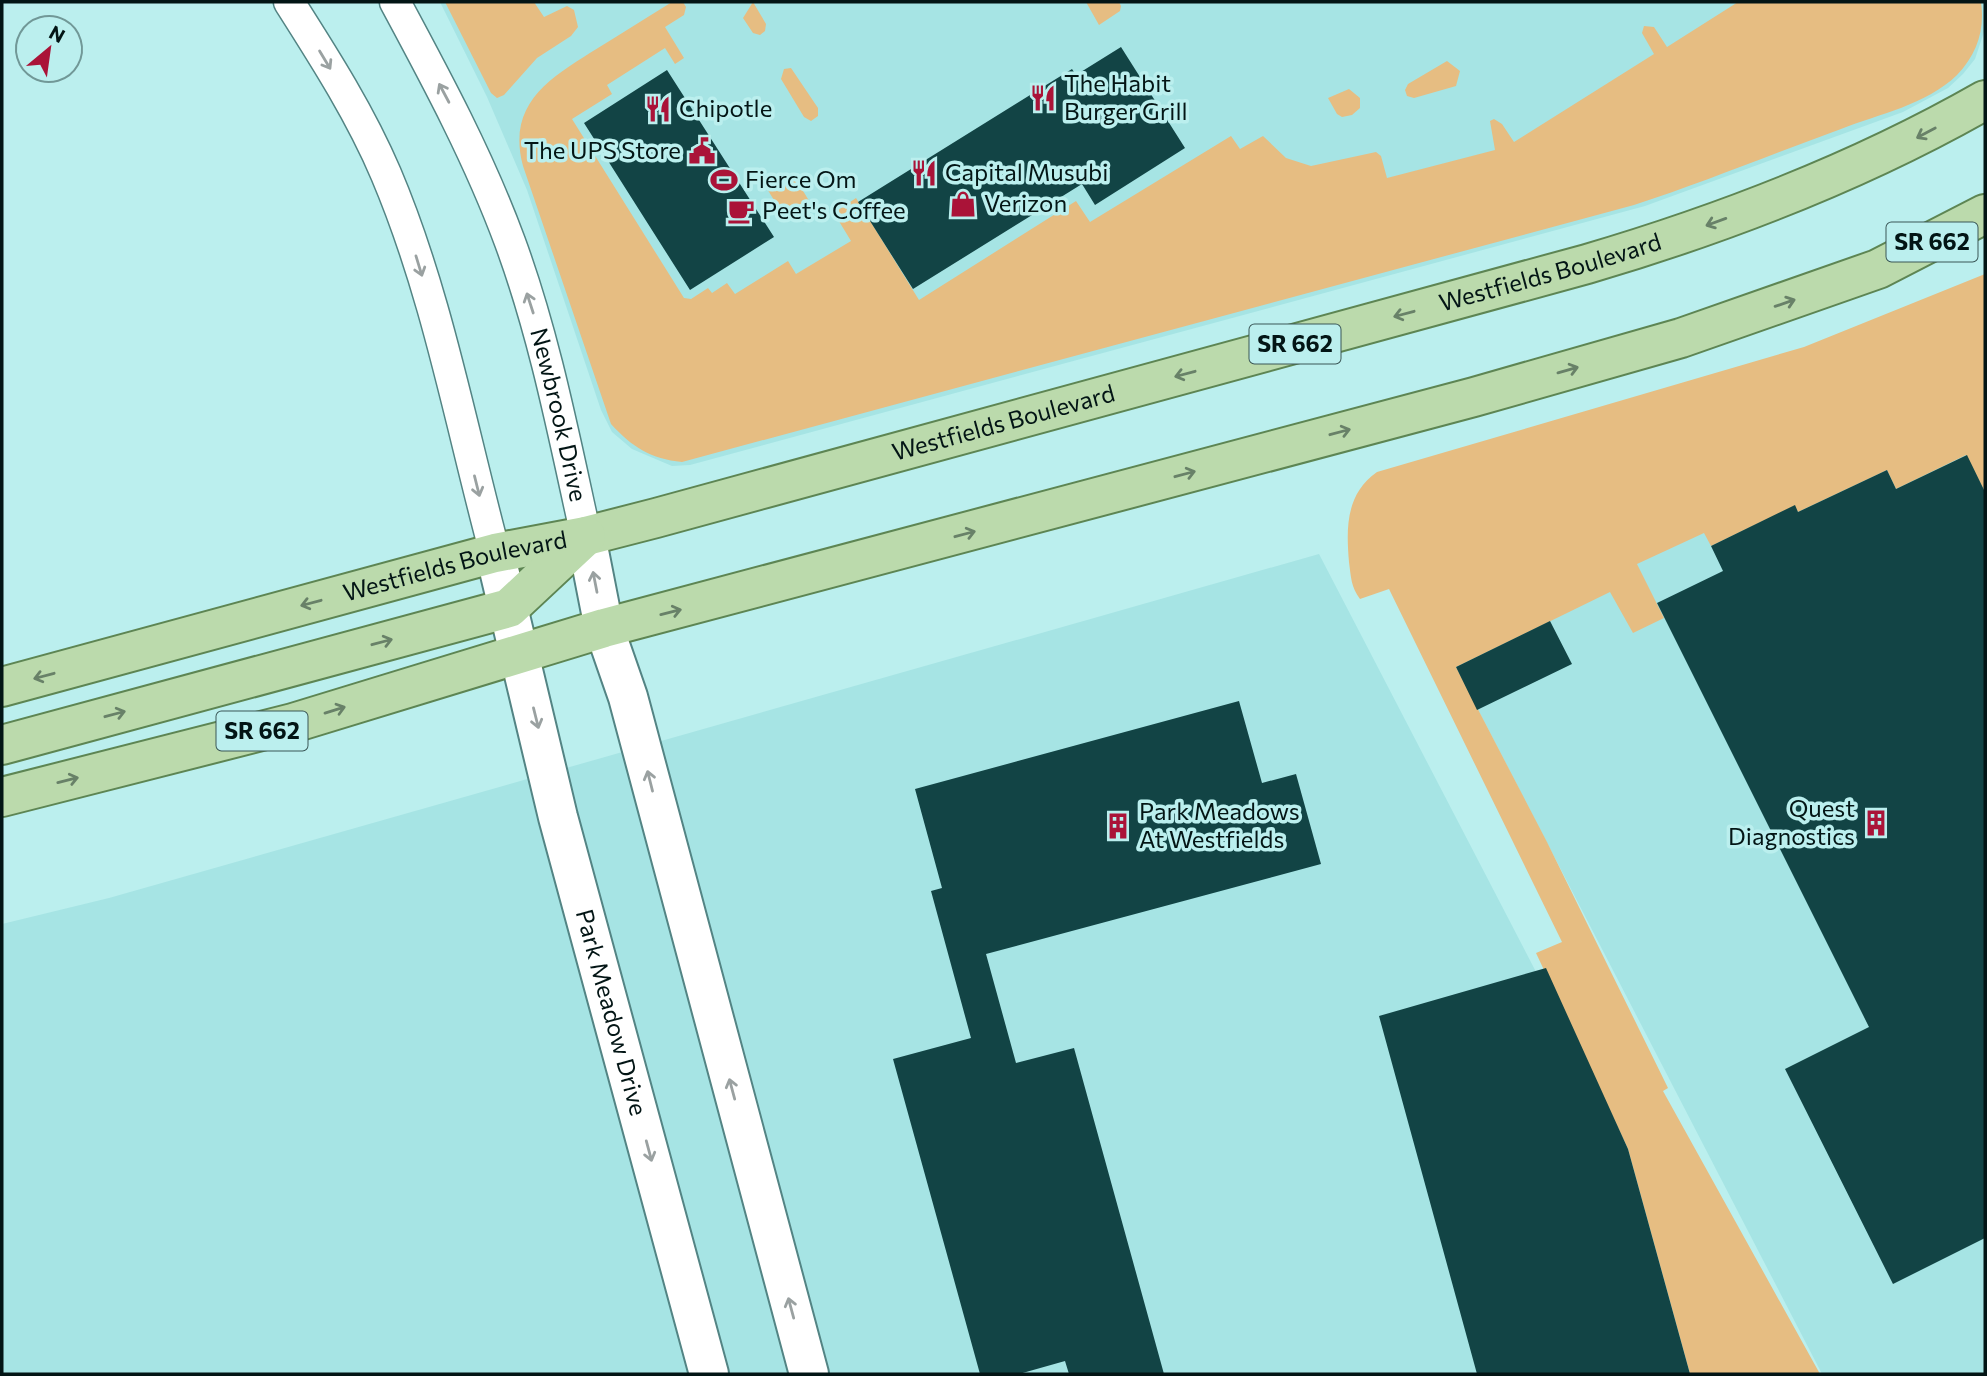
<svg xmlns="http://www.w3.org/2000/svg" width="1987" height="1376" font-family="Commissioner,sans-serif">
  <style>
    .built { fill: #a6e4e4 }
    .green { fill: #e6bd82 }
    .building { fill: #124445 }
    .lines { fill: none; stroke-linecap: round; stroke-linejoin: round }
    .minor-casing { stroke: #538484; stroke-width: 33 }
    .tertiary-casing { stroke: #538484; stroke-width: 42 }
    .primary-casing { stroke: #5d8553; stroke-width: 42 }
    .minor { stroke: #fff; stroke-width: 30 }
    .tertiary { stroke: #fff; stroke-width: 38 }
    .primary { stroke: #bbdaac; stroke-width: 38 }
    .oneway { stroke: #9aa1a1 }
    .oneway2 { stroke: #688168 }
    .labels { text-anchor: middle; stroke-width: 7; stroke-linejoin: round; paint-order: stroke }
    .shield { fill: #bbefee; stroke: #3a5656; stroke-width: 2 }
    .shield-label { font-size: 23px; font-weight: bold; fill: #031515 }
    .poi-label { font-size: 24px; fill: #031515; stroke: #bbefee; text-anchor: start }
    .street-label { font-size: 24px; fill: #031515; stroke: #bbefee }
  </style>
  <rect width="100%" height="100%" fill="#bbefee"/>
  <path class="built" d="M 440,2 L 1985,2 L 1985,29 L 1975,59 L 1963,74 L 1948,88 L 1903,112 L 1645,206 L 690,465 L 672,466 L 632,449 L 612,432 L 601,410 L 527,190 L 487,97 Z
    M 1985,346 L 1985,1374 L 1822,1374 L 1456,667 Z
    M 1319,554 L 1628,1149 L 1690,1374 L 2,1374 L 2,924 L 109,898 Z"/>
  <path class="green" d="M 445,2 L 534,2 L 544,17 L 567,6 L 574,10 L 578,27 L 571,36 L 537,58 L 504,95 L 497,98 L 491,93 Z
    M 672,2 L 683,2 L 686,7 L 684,15 L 665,27 L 684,58 L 675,64 L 665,48 L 607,85 L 612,94 L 572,119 L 684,298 L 691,299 L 708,288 L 712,293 L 727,283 L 735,294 L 788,261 L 796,274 L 851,241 L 834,213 L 856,198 L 919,300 L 1076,201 L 1090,222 L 1231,136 L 1240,149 L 1263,136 L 1286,158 L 1311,166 L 1376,152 L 1381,156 L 1387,178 L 1495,150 L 1490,121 L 1494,119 L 1502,124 L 1514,142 L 1654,54 L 1642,33 L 1644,26 L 1654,27 L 1667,47 L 1738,2 L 1981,2 C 1985,30 1977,54 1957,75 C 1926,105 1879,114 1841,129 C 1772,154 1705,182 1634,205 L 682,462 C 651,459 632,447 611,424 L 523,166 C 506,102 552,77 598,48 C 623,33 647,17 672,2 Z
    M 753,2 L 766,24 L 765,31 L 760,35 L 753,33 L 743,18 Z
    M 1086,2 L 1119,2 L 1121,6 L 1120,11 L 1099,25 Z
    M 1447,61 L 1460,71 L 1456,86 L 1414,98 L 1407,96 L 1405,90 L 1408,84 Z
    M 791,68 L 818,108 L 818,116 L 811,121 L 804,117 L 781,79 L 784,69 Z
    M 1349,89 L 1360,98 L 1360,108 L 1352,115 L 1342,117 L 1337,114 L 1328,98 Z
    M 786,175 L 794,176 L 811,204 L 786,220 L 766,187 Z
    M 1985,274 L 1985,492 L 1966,455 L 1896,489 L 1887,470 L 1798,512 L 1794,506 L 1711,546 L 1704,533 L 1637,564 L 1664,618 L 1633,633 L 1610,592 L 1456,667 L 1547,842 L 1668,1088 L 1663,1091 L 1820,1374 L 1690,1374 L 1628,1149 L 1536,953 L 1562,942 L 1389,589 L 1360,599 C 1351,587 1351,577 1349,562 C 1346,527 1346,494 1377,472 L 1804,347 Z"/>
  <path class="building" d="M 1121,47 L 1185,148 L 1095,205 L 1082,184 L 913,289 L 858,202 L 1072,69 L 1076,75 Z
    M 667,70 L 774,237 L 690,290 L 584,123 Z
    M 1967,455 L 1985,492 L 1985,1238 L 1893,1284 L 1785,1069 L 1869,1027 L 1657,603 L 1723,571 L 1711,546 L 1795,505 L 1798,512 L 1887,470 L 1896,489 Z
    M 1550,621 L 1572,664 L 1477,710 L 1456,667 Z
    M 1239,701 L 1262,783 L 1296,774 L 1321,864 L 986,954 L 1016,1063 L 1074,1048 L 1164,1374 L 1069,1374 L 1065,1361 L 1019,1374 L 980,1374 L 893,1059 L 971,1038 L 931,891 L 942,888 L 915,789 Z
    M 1546,968 L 1628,1149 L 1690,1374 L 1477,1374 L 1379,1016 Z"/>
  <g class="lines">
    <g class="minor-casing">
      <g id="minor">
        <path d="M 289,2 C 324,57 360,113 386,174 C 437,294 461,427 495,553"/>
        <path id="s1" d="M 395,2 C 437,80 479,158 510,242 C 545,337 564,437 586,536"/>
      </g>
    </g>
    <g class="tertiary-casing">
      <g id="tertiary">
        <path d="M 586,536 L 604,628 L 628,697 L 809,1374"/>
        <path id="s2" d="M 495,553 L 558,817 L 709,1374"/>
      </g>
    </g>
    <g class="primary-casing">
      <g id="primary">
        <path id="s3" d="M 2,687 L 495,553 L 586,536 L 656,518 L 1587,264 C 1726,223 1859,172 1985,100"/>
        <path d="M 2,745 L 509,608 L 586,536"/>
        <path d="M 2,797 L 293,723 L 604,628 L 1474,397 L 1681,338 L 1878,269 L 1985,214"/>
      </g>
    </g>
    <use href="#minor" class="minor"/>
    <use href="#tertiary" class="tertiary"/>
    <use href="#primary" class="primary"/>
  </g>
  <defs><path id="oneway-shaft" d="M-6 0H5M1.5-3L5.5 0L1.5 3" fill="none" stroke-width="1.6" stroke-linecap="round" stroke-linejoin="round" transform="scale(1.75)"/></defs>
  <g class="oneway">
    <use href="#oneway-shaft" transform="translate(325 60) rotate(59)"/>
    <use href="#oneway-shaft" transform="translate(444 93) rotate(-118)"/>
    <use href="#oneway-shaft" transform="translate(419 266) rotate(73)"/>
    <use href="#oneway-shaft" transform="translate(530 303) rotate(-108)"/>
    <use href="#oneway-shaft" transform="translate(477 486) rotate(76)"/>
    <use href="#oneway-shaft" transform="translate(595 582) rotate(-101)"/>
    <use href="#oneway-shaft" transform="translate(536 718) rotate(76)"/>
    <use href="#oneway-shaft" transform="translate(650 781) rotate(-104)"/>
    <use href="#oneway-shaft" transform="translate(732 1089) rotate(-105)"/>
    <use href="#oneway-shaft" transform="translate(649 1151) rotate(75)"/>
    <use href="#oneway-shaft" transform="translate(791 1308) rotate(-105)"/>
  </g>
  <g class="oneway2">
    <use href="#oneway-shaft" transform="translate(1926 133) rotate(152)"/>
    <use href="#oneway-shaft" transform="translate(1716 222) rotate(160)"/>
    <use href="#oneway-shaft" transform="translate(1785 303) rotate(-19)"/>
    <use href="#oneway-shaft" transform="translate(1404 314) rotate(165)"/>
    <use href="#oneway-shaft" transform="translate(1568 370) rotate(-16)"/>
    <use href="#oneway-shaft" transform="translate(1185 374) rotate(165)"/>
    <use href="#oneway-shaft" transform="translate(1340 432) rotate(-15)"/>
    <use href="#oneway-shaft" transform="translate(1185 474) rotate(-15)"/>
    <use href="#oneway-shaft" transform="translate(965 534) rotate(-15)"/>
    <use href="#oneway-shaft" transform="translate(311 603) rotate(165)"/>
    <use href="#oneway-shaft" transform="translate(671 612) rotate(-14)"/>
    <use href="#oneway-shaft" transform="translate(382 642) rotate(-15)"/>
    <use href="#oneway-shaft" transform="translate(44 676) rotate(165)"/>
    <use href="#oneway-shaft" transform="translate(335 710) rotate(-17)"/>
    <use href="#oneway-shaft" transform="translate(115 714) rotate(-15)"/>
    <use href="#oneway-shaft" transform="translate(68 780) rotate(-14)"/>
  </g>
  <defs>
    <g id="restaurant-bare" transform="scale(2.1)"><path d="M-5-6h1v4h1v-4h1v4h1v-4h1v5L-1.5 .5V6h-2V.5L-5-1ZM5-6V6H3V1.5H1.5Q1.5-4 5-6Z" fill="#aa1338" stroke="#bbefee" stroke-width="2.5" paint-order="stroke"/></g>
    <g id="civic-bare" transform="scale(2.1)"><path d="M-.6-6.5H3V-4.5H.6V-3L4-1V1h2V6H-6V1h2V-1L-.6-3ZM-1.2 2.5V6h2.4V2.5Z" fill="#aa1338" stroke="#bbefee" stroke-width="2.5" paint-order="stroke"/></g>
    <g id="stadium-bare" transform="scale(2.1)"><path d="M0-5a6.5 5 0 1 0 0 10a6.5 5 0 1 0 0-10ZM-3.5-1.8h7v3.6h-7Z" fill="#aa1338" stroke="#bbefee" stroke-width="2.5" paint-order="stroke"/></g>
    <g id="shop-bare" transform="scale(2.1)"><path d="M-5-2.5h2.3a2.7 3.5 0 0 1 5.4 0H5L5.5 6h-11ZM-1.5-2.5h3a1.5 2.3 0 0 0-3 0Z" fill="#aa1338" stroke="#bbefee" stroke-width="2.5" paint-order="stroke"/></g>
    <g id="cafe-bare" transform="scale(2.1)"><path d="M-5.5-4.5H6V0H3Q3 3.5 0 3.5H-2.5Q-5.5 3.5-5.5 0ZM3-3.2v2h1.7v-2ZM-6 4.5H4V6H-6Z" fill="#aa1338" stroke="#bbefee" stroke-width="2.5" paint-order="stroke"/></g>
    <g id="building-bare" transform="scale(2.1)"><path d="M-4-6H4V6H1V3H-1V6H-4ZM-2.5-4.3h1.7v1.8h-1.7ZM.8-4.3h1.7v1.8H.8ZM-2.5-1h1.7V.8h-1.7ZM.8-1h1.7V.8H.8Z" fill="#aa1338" stroke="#bbefee" stroke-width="2.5" paint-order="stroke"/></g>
  </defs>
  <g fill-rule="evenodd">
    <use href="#restaurant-bare" x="1043" y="98"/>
    <use href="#restaurant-bare" x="658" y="109"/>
    <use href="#civic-bare" x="702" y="151"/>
    <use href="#restaurant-bare" x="924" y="173"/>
    <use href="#stadium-bare" x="724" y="180"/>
    <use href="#shop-bare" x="963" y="204"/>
    <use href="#cafe-bare" x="741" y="211"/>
    <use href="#building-bare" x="1876" y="823"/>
    <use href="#building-bare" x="1118" y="826"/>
  </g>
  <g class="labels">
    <g class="shield">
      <rect x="1886.5" y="222.5" width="91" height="39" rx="5"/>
      <rect x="1249.5" y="324.5" width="91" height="39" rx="5"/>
      <rect x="216.5" y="711.5" width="91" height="39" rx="5"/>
    </g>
    <g class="shield-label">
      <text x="1932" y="250">SR 662</text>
      <text x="1295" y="352">SR 662</text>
      <text x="262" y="739">SR 662</text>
    </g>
    <g class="poi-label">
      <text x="1064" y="92">The Habit<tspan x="1064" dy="28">Burger Grill</tspan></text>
      <text x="679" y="117">Chipotle</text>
      <text x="681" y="159" text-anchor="end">The UPS Store</text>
      <text x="945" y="181">Capital Musubi</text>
      <text x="745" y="188">Fierce Om</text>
      <text x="984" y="212">Verizon</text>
      <text x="762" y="219">Peet's Coffee</text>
      <text x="1855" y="817" text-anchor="end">Quest<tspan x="1855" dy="28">Diagnostics</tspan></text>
      <text x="1139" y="820">Park Meadows<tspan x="1139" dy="28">At Westfields</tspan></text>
    </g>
    <g class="street-label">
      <text dy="8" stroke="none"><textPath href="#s3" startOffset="1603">Westfields Boulevard</textPath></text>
      <text dy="8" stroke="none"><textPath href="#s1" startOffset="446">Newbrook Drive</textPath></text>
      <text dy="8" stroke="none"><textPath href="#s3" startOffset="1036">Westfields Boulevard</textPath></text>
      <text dy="8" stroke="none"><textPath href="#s3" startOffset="469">Westfields Boulevard</textPath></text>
      <text dy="8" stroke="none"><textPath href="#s2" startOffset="474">Park Meadow Drive</textPath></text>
    </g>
  </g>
  <rect width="1987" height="1376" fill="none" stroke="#031515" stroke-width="7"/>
  <g transform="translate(49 49) rotate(29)"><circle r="33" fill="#bbefee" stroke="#719897" stroke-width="2"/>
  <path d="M0-5L12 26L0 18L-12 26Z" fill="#aa1338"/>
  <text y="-10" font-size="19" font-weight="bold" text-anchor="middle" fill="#031515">N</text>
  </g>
</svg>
